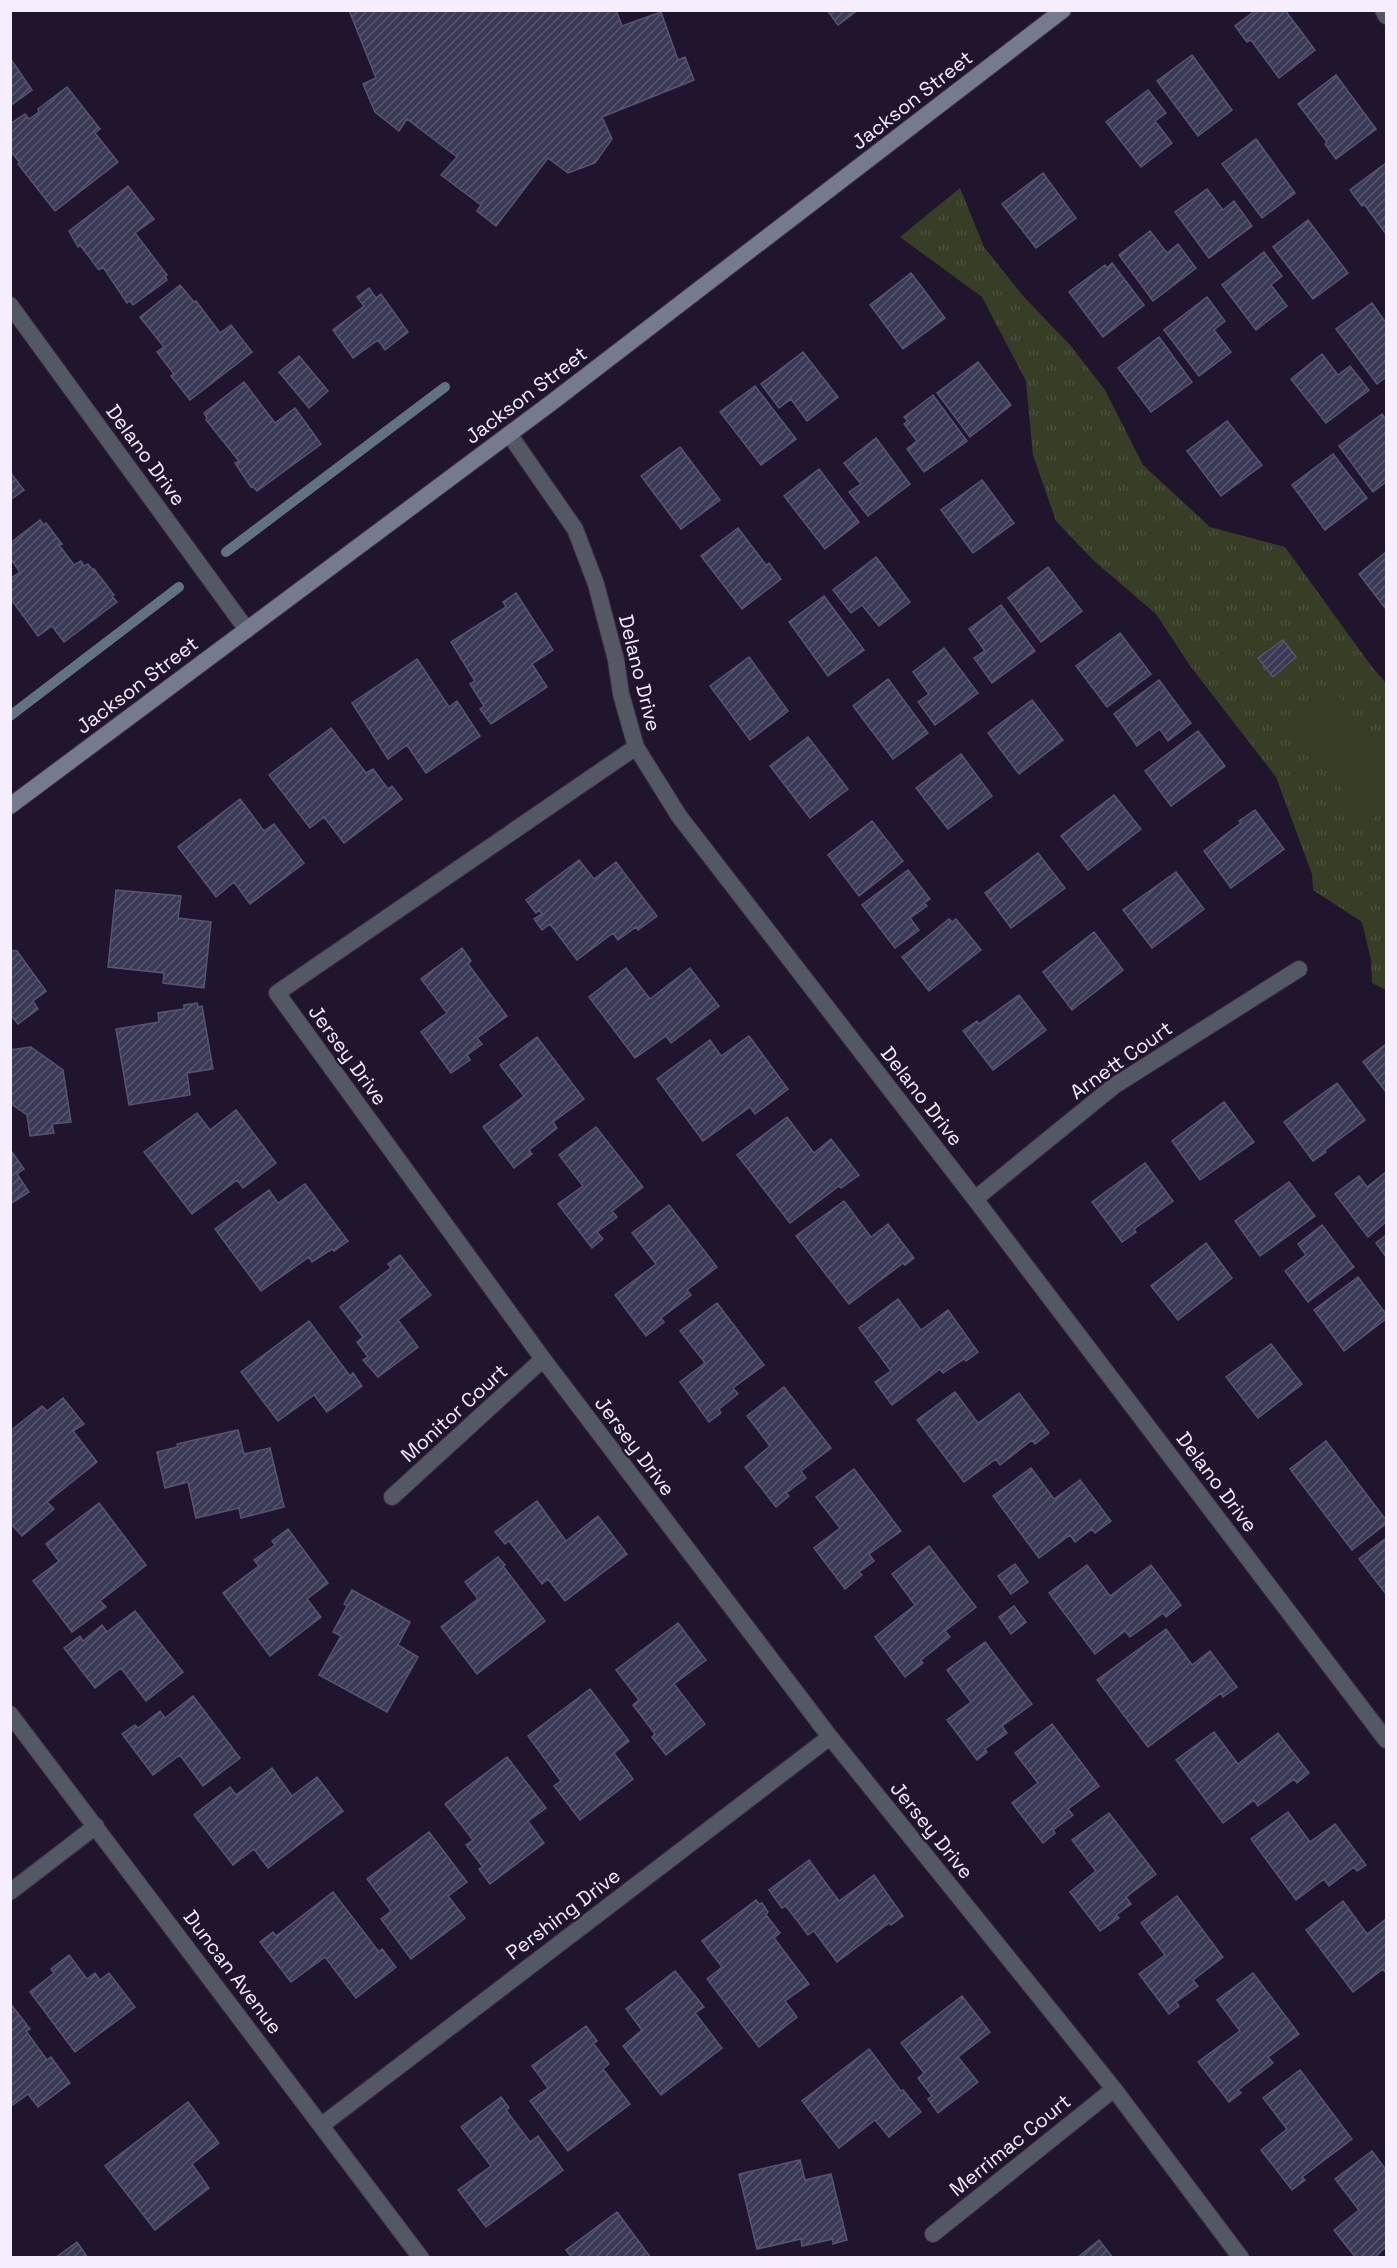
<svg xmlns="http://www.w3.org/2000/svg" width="1397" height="2268" font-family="'Space Grotesk',sans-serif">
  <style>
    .grass { fill: url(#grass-tufts) }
    .green { fill: #383d26 }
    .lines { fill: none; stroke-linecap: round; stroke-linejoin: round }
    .stream { stroke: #627285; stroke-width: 10 }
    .building { fill: url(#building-hatch); stroke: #555473; stroke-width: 1.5 }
    .minor-casing { stroke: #3b2f46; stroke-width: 18 }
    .secondary-casing { stroke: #3b2f46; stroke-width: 18 }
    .minor { stroke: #545865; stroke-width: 16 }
    .secondary { stroke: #757a8f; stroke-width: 16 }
    .labels { text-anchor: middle; stroke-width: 5; stroke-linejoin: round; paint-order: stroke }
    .street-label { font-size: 20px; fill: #f6edff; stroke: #21152d }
  </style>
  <defs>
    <pattern id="grass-tufts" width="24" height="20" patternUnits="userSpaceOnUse" patternTransform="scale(1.5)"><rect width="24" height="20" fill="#383d26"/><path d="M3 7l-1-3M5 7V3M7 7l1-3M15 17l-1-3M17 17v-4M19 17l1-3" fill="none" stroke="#4c503c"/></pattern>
    <pattern id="building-hatch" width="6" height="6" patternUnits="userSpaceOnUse" patternTransform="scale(1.5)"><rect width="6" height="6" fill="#3b3a56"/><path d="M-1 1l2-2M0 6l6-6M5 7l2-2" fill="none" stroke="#58576f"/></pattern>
  </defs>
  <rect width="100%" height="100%" fill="#21152d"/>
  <path class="grass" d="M 960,188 L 984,247 L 1024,297 L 1070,345 L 1105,390 L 1143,465 L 1210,527 L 1285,547 L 1372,667 L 1386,683 L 1386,990 L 1372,983 L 1371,960 L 1362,922 L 1313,890 L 1312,874 L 1276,777 L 1191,667 L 1156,614 L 1093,560 L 1056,521 L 1033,455 L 1026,381 L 982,297 L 900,237 Z"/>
  <path class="green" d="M 1333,689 L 1386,759 L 1386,808 L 1368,823 L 1290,722 Z"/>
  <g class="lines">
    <path class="stream" d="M 226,552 L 445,387
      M 10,716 L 179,587"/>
  </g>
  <path class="building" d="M 349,10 L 616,10 L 622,26 L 661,12 L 678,60 L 685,57 L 694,80 L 602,117 L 612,139 L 595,163 L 568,173 L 548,158 L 496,226 L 477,211 L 481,205 L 441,175 L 457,157 L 407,119 L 399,131 L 375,112 L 363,84 L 376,78 Z
    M 827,10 L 858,10 L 838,25 Z
    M 1256,10 L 1285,10 L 1315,50 L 1279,78 L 1251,40 L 1247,42 L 1235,26 Z
    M 1192,55 L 1232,110 L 1198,136 L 1157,81 Z
    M 10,58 L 32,90 L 10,106 Z
    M 1336,75 L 1376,129 L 1336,159 L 1325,144 L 1327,142 L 1298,104 Z
    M 67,87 L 100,129 L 95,133 L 118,162 L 55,211 L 18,164 L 20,163 L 10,150 L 10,124 L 25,114 L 29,119 L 39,112 L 38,109 Z
    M 1148,90 L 1166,113 L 1155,121 L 1172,143 L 1141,167 L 1106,122 Z
    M 1256,139 L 1295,193 L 1262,218 L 1222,164 Z
    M 1386,163 L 1386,234 L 1364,204 L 1362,206 L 1350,190 Z
    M 1043,173 L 1076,218 L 1036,248 L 1002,204 Z
    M 128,186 L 154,219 L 135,233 L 167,275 L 165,276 L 167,280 L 133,305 L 130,301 L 127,303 L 103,267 L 99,270 L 80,245 L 78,247 L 69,231 Z
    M 1207,189 L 1223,210 L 1234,201 L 1252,226 L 1209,258 L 1175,212 Z
    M 1308,220 L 1348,273 L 1313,299 L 1273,247 Z
    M 1150,231 L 1167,253 L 1178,244 L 1196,268 L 1153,301 L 1119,255 Z
    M 1264,252 L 1282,276 L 1271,285 L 1287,306 L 1256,330 L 1222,285 Z
    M 1112,263 L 1144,305 L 1103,337 L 1069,292 L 1105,265 L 1107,268 Z
    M 911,273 L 945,318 L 903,349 L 870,305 Z
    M 180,285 L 194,302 L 196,301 L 220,333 L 231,325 L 252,352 L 190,400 L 171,376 L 174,374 L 157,352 L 164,347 L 140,317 Z
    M 369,288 L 376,298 L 381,294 L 408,332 L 385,350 L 378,340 L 353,358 L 333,330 L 364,306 L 357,297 Z
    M 1207,297 L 1225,321 L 1214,330 L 1231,352 L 1199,376 L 1164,330 Z
    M 1372,303 L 1386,323 L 1386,377 L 1377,384 L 1336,329 Z
    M 1159,337 L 1192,382 L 1151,412 L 1118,368 Z
    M 803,352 L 838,397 L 807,421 L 791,399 L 779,408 L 761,384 Z
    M 1322,354 L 1338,375 L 1350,366 L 1369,390 L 1326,423 L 1291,379 Z
    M 299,356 L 328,391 L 309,408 L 279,372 Z
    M 978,362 L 1011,405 L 970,437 L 937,393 Z
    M 244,382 L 275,423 L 295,408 L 321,444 L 257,491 L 252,486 L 251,487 L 235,463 L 239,461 L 206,420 L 207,418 L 204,413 Z
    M 755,386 L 796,439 L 761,465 L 720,412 Z
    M 933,395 L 967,441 L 924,472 L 907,449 L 917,441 L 904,424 L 908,421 L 904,417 Z
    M 1382,414 L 1386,420 L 1386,482 L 1373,492 L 1339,446 Z
    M 1227,421 L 1262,465 L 1221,496 L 1187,451 Z
    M 876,438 L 910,484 L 868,516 L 849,492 L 861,484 L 844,463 Z
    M 680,447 L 720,500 L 681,529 L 641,476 Z
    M 1333,454 L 1367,498 L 1325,530 L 1292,485 Z
    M 819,469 L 859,522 L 825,549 L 784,496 Z
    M 10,472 L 24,490 L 10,500 Z
    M 982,480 L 1014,523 L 973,553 L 941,510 Z
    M 40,520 L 44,525 L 46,523 L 62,544 L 59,545 L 74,565 L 81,561 L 84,566 L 88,564 L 93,570 L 94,569 L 114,595 L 112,596 L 117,602 L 64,642 L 52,626 L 38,636 L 10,598 L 10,579 L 20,572 L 10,558 L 10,543 Z
    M 738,528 L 766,565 L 769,563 L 781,579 L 742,609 L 701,556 Z
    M 1386,552 L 1386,609 L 1359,574 Z
    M 876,557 L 910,602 L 879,626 L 862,605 L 851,613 L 833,590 Z
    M 1048,567 L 1082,611 L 1041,642 L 1008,598 Z
    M 516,593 L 553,650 L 532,664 L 547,687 L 491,724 L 480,709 L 484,706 L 470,684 L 475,681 L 451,642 L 506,607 L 503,602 Z
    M 824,596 L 864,650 L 828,676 L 789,622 Z
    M 1001,605 L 1035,651 L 992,683 L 974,658 L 985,651 L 969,629 Z
    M 1120,633 L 1151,674 L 1107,707 L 1076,666 Z
    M 1283,640 L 1296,657 L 1273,677 L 1258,658 Z
    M 944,648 L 978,693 L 935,725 L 918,702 L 929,694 L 913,672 Z
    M 749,657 L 788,711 L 750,740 L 710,686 Z
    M 417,659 L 449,707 L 457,701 L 480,736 L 426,773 L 407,745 L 388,759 L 352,703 Z
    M 888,679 L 928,733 L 893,759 L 853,706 Z
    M 1159,680 L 1191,723 L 1168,741 L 1160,729 L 1137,746 L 1114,714 Z
    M 1032,700 L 1063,740 L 1019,774 L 988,733 Z
    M 331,728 L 366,773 L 373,769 L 388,789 L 392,786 L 402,799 L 344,843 L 324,817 L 310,828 L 269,775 Z
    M 1198,731 L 1225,766 L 1171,806 L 1145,771 Z
    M 808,737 L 848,789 L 810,818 L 770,766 Z
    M 961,754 L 992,796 L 948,829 L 916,788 Z
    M 1114,795 L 1141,829 L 1088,870 L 1061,836 Z
    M 240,799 L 264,831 L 274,824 L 304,863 L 250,904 L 234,882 L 216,897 L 178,847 Z
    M 1255,810 L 1284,849 L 1231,888 L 1204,851 L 1241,823 L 1239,821 Z
    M 872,821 L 903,861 L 859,896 L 828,855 Z
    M 1038,853 L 1065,888 L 1011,928 L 985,893 Z
    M 579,860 L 594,879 L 616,862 L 657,916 L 638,930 L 636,927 L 618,940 L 613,933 L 577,960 L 550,924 L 542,930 L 534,919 L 542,914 L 539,910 L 536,913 L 526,900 Z
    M 908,870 L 930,899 L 924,903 L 927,906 L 910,918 L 919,930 L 895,948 L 862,905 Z
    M 1176,872 L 1204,909 L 1152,948 L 1123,910 Z
    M 116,890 L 181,896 L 178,918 L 211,922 L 204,988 L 163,983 L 164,973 L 108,967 Z
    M 949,919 L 952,922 L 956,919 L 981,950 L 929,991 L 902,957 Z
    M 1094,932 L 1123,970 L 1072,1010 L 1043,972 Z
    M 462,948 L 471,961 L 468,964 L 507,1016 L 477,1038 L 482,1044 L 467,1055 L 470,1060 L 451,1073 L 421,1032 L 447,1013 L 421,979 Z
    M 10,950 L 17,951 L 46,991 L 33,1001 L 38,1009 L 18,1024 L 10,1014 Z
    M 626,968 L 650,999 L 690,968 L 719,1006 L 671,1043 L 666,1036 L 635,1058 L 589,997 Z
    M 1019,995 L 1046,1030 L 993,1070 L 963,1031 L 977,1021 L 979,1024 Z
    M 197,1003 L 198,1007 L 202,1006 L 213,1069 L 187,1073 L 190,1095 L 129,1105 L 116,1029 L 159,1022 L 158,1013 L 184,1009 L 184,1005 Z
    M 749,1036 L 788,1089 L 755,1114 L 750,1107 L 703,1141 L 657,1079 L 710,1040 L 721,1056 Z
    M 537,1037 L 584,1099 L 553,1122 L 557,1128 L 529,1150 L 532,1154 L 514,1168 L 483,1127 L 524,1096 L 500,1065 Z
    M 1386,1044 L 1386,1092 L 1363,1062 Z
    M 31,1047 L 63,1070 L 71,1122 L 52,1124 L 54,1133 L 30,1136 L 27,1115 L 10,1103 L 10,1050 Z
    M 1337,1083 L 1365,1120 L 1325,1150 L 1326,1152 L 1313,1161 L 1284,1122 Z
    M 1224,1102 L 1254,1142 L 1200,1180 L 1172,1141 Z
    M 236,1110 L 276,1163 L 243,1188 L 237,1180 L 192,1214 L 144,1152 L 197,1113 L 210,1130 Z
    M 787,1117 L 814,1153 L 831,1139 L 859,1175 L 841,1188 L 839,1186 L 790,1223 L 737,1155 Z
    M 596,1127 L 643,1187 L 612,1211 L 617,1217 L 597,1232 L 603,1239 L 592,1248 L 558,1204 L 583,1186 L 559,1155 Z
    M 12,1152 L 24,1169 L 17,1174 L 29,1192 L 10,1204 Z
    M 1145,1163 L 1173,1201 L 1134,1229 L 1136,1232 L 1122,1242 L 1092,1202 Z
    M 1386,1172 L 1386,1222 L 1368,1237 L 1335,1194 L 1359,1176 L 1367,1187 Z
    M 1289,1182 L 1315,1216 L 1260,1256 L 1235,1221 Z
    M 305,1184 L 348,1241 L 334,1251 L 332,1249 L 312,1262 L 309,1257 L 261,1291 L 215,1229 L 269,1190 L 278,1203 Z
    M 844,1201 L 871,1237 L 888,1224 L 914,1258 L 905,1265 L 903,1263 L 849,1304 L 796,1236 Z
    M 669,1205 L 717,1267 L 687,1290 L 691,1295 L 661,1318 L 664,1322 L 646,1336 L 615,1295 L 656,1264 L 632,1233 Z
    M 1322,1225 L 1354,1267 L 1308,1302 L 1285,1271 L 1306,1255 L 1298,1244 Z
    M 1386,1235 L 1386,1257 L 1376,1243 Z
    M 1206,1243 L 1232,1278 L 1178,1320 L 1151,1286 Z
    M 400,1255 L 431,1295 L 398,1320 L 418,1347 L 378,1377 L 363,1360 L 368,1357 L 357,1342 L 363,1337 L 340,1307 L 391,1268 L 388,1264 Z
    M 1358,1277 L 1386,1314 L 1386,1319 L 1344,1351 L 1314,1310 Z
    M 898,1299 L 921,1330 L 948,1310 L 978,1352 L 966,1361 L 964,1359 L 943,1373 L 940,1369 L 892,1405 L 875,1382 L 891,1371 L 859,1328 Z
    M 717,1303 L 764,1365 L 733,1388 L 738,1394 L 719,1409 L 721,1413 L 709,1422 L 680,1382 L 705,1363 L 680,1331 Z
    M 309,1321 L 350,1376 L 353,1373 L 362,1386 L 327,1412 L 314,1395 L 278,1421 L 241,1372 Z
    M 1271,1344 L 1302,1384 L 1258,1418 L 1226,1377 Z
    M 784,1387 L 831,1448 L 801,1471 L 806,1478 L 786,1493 L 789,1496 L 776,1507 L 745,1467 L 770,1446 L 747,1416 Z
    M 955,1392 L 978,1423 L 1019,1393 L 1049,1433 L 1035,1444 L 1032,1440 L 1000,1465 L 996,1459 L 964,1482 L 917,1420 Z
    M 63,1398 L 84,1424 L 73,1431 L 97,1462 L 47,1502 L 54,1509 L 22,1536 L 10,1523 L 10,1431 L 42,1406 L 47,1411 Z
    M 238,1430 L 244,1454 L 270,1448 L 284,1507 L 241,1518 L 239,1508 L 196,1518 L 188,1482 L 165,1488 L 157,1452 L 178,1447 L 177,1444 Z
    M 1326,1441 L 1386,1520 L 1386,1524 L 1352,1550 L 1290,1469 Z
    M 1031,1468 L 1054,1499 L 1080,1480 L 1111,1521 L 1095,1533 L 1092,1529 L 1075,1542 L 1070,1535 L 1039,1558 L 993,1496 Z
    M 854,1469 L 901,1531 L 869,1554 L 874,1561 L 859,1572 L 862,1575 L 845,1589 L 814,1548 L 840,1528 L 816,1497 Z
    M 537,1501 L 566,1541 L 598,1516 L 627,1554 L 565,1601 L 548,1579 L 542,1584 L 509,1541 L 505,1544 L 495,1532 Z
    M 99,1503 L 146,1565 L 100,1601 L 106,1607 L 72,1632 L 33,1581 L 59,1561 L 46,1544 Z
    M 288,1529 L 328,1583 L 307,1599 L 321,1617 L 270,1656 L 223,1593 L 259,1566 L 254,1560 L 275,1545 L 272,1541 Z
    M 1386,1538 L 1386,1594 L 1359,1559 Z
    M 929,1546 L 976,1607 L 945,1631 L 950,1637 L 921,1660 L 923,1663 L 905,1677 L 875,1637 L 915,1605 L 892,1574 Z
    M 498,1557 L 505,1565 L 503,1566 L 545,1621 L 477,1674 L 441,1627 L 478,1599 L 465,1582 Z
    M 1015,1564 L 1028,1582 L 1011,1594 L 998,1576 Z
    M 1087,1565 L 1110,1596 L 1151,1565 L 1181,1605 L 1166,1617 L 1163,1613 L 1130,1637 L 1125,1631 L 1095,1654 L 1049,1593 Z
    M 352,1590 L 410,1622 L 398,1645 L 418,1657 L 387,1712 L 319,1675 L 341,1636 L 333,1632 L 347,1606 L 344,1604 Z
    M 1014,1606 L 1026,1622 L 1011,1634 L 999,1617 Z
    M 135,1611 L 183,1672 L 146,1701 L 121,1668 L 95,1688 L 64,1648 L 80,1636 L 83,1641 L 102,1625 L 107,1632 Z
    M 678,1623 L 706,1660 L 674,1684 L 705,1724 L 666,1755 L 652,1737 L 655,1734 L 633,1705 L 639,1700 L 616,1670 Z
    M 1166,1629 L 1192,1665 L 1210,1651 L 1237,1687 L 1223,1697 L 1221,1693 L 1148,1747 L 1097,1680 Z
    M 985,1642 L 1032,1704 L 1002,1726 L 1007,1733 L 985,1749 L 987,1752 L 977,1760 L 947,1720 L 971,1702 L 947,1670 Z
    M 590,1689 L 629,1741 L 614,1753 L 633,1779 L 580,1820 L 554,1786 L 561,1781 L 528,1736 Z
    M 193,1696 L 240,1758 L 203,1786 L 180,1755 L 153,1775 L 122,1734 L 135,1725 L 138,1728 L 160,1711 L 165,1718 Z
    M 1052,1724 L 1099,1786 L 1068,1809 L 1073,1815 L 1053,1830 L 1055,1833 L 1043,1843 L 1012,1803 L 1038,1783 L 1015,1753 Z
    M 1214,1732 L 1238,1764 L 1278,1733 L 1309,1773 L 1297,1783 L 1294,1779 L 1258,1806 L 1254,1800 L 1223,1823 L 1176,1760 Z
    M 507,1757 L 546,1808 L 528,1821 L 544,1843 L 490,1884 L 479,1869 L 483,1867 L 466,1845 L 473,1840 L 445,1804 Z
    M 272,1768 L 292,1796 L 317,1777 L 343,1811 L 268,1868 L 254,1849 L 233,1865 L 194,1815 L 230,1787 L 236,1795 Z
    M 1288,1812 L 1310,1842 L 1335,1824 L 1366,1865 L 1357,1871 L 1354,1867 L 1329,1886 L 1324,1879 L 1296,1900 L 1251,1839 Z
    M 1109,1813 L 1156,1874 L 1126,1897 L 1131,1904 L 1116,1915 L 1119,1918 L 1100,1931 L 1070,1892 L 1096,1871 L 1072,1840 Z
    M 429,1832 L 467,1882 L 448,1896 L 465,1918 L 411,1959 L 381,1919 L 391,1911 L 367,1879 Z
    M 809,1860 L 839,1901 L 874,1875 L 903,1916 L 891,1925 L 889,1923 L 837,1962 L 814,1931 L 808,1935 L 786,1906 L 782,1908 L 769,1890 Z
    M 333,1892 L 379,1952 L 382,1949 L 396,1967 L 356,1998 L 325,1957 L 291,1982 L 260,1942 L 273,1932 L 276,1936 Z
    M 1177,1896 L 1223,1957 L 1193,1980 L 1198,1986 L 1176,2002 L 1179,2006 L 1169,2014 L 1139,1974 L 1165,1955 L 1141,1923 Z
    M 756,1900 L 759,1904 L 762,1903 L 768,1912 L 766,1915 L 780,1933 L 774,1938 L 809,1984 L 785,2001 L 797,2017 L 759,2047 L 707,1979 L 722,1967 L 702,1941 Z
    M 1343,1901 L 1367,1934 L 1386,1919 L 1386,1973 L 1383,1969 L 1353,1992 L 1306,1930 Z
    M 69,1955 L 87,1979 L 95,1973 L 100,1980 L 109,1973 L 135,2007 L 75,2052 L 30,1992 L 54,1973 L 51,1969 Z
    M 675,1971 L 704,2007 L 695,2013 L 722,2048 L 661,2095 L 623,2046 L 642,2030 L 626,2009 Z
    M 1253,1973 L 1299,2034 L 1268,2057 L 1273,2063 L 1238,2090 L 1241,2093 L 1229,2102 L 1198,2062 L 1240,2031 L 1217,2000 Z
    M 962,1996 L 990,2032 L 958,2057 L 978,2082 L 938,2113 L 928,2099 L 932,2096 L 918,2078 L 924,2073 L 901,2043 Z
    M 10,2003 L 30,2029 L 26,2031 L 47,2060 L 51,2057 L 70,2083 L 38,2107 L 28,2094 L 10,2107 Z
    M 586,2026 L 597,2041 L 593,2043 L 609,2064 L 603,2069 L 630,2104 L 568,2151 L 530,2101 L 548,2088 L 532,2066 Z
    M 869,2049 L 901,2091 L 903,2090 L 921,2112 L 889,2137 L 875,2120 L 839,2148 L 802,2101 Z
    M 1300,2070 L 1352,2139 L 1302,2177 L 1305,2180 L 1292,2190 L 1261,2150 L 1287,2129 L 1263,2098 Z
    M 501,2097 L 509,2108 L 506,2110 L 530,2142 L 538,2136 L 563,2170 L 486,2227 L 458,2190 L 491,2166 L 461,2127 Z
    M 188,2102 L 219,2143 L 192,2164 L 209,2188 L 155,2230 L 105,2166 Z
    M 1372,2151 L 1386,2170 L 1386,2247 L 1374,2258 L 1356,2258 L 1334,2230 L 1359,2210 L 1335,2179 Z
    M 800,2160 L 805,2180 L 831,2174 L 847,2240 L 833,2244 L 833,2239 L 802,2246 L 801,2239 L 757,2249 L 739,2174 Z
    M 617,2212 L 651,2258 L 572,2258 L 566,2250 Z
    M 1099,2240 L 1113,2258 L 1077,2258 Z
    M 77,2242 L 88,2258 L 55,2258 Z"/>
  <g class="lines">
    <g class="minor-casing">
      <path id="minor" d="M 1383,10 L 1386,16
        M 10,305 L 247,630
        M 509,434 L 575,529 L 596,584 L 616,660 L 621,694 L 636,747 L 679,816 L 975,1199 L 1386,1740
        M 636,747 L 277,993 L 543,1359 L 830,1737 L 1114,2089 L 1241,2258
        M 975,1199 L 1114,1086 L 1299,969
        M 392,1497 L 543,1359
        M 10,1714 L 421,2258
        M 10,1892 L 96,1826
        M 322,2125 L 830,1737
        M 933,2234 L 1114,2089"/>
    </g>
    <g class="secondary-casing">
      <path id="secondary" d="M 10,806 L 551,403 L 1063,10"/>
    </g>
    <use href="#minor" class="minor"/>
    <use href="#secondary" class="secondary"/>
  </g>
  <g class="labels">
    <g class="street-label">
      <text transform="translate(912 100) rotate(-38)" y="7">Jackson Street</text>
      <text transform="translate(526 395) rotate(-37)" y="7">Jackson Street</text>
      <text transform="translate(146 455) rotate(54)" y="7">Delano Drive</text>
      <text transform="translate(640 673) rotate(76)" y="7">Delano Drive</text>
      <text transform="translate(137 685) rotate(-37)" y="7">Jackson Street</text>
      <text transform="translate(348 1055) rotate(54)" y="7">Jersey Drive</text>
      <text transform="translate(1121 1060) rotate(-35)" y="7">Arnett Court</text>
      <text transform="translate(922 1096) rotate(52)" y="7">Delano Drive</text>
      <text transform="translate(454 1413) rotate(-42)" y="7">Monitor Court</text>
      <text transform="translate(635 1446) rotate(53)" y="7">Jersey Drive</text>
      <text transform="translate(1217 1482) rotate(53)" y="7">Delano Drive</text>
      <text transform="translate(932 1830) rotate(51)" y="7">Jersey Drive</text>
      <text transform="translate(563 1914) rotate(-37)" y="7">Pershing Drive</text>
      <text transform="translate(233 1972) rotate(53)" y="7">Duncan Avenue</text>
      <text transform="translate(1010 2145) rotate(-39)" y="7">Merrimac Court</text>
    </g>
  </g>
  <rect width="1397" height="2268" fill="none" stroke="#f6edff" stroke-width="24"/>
</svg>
